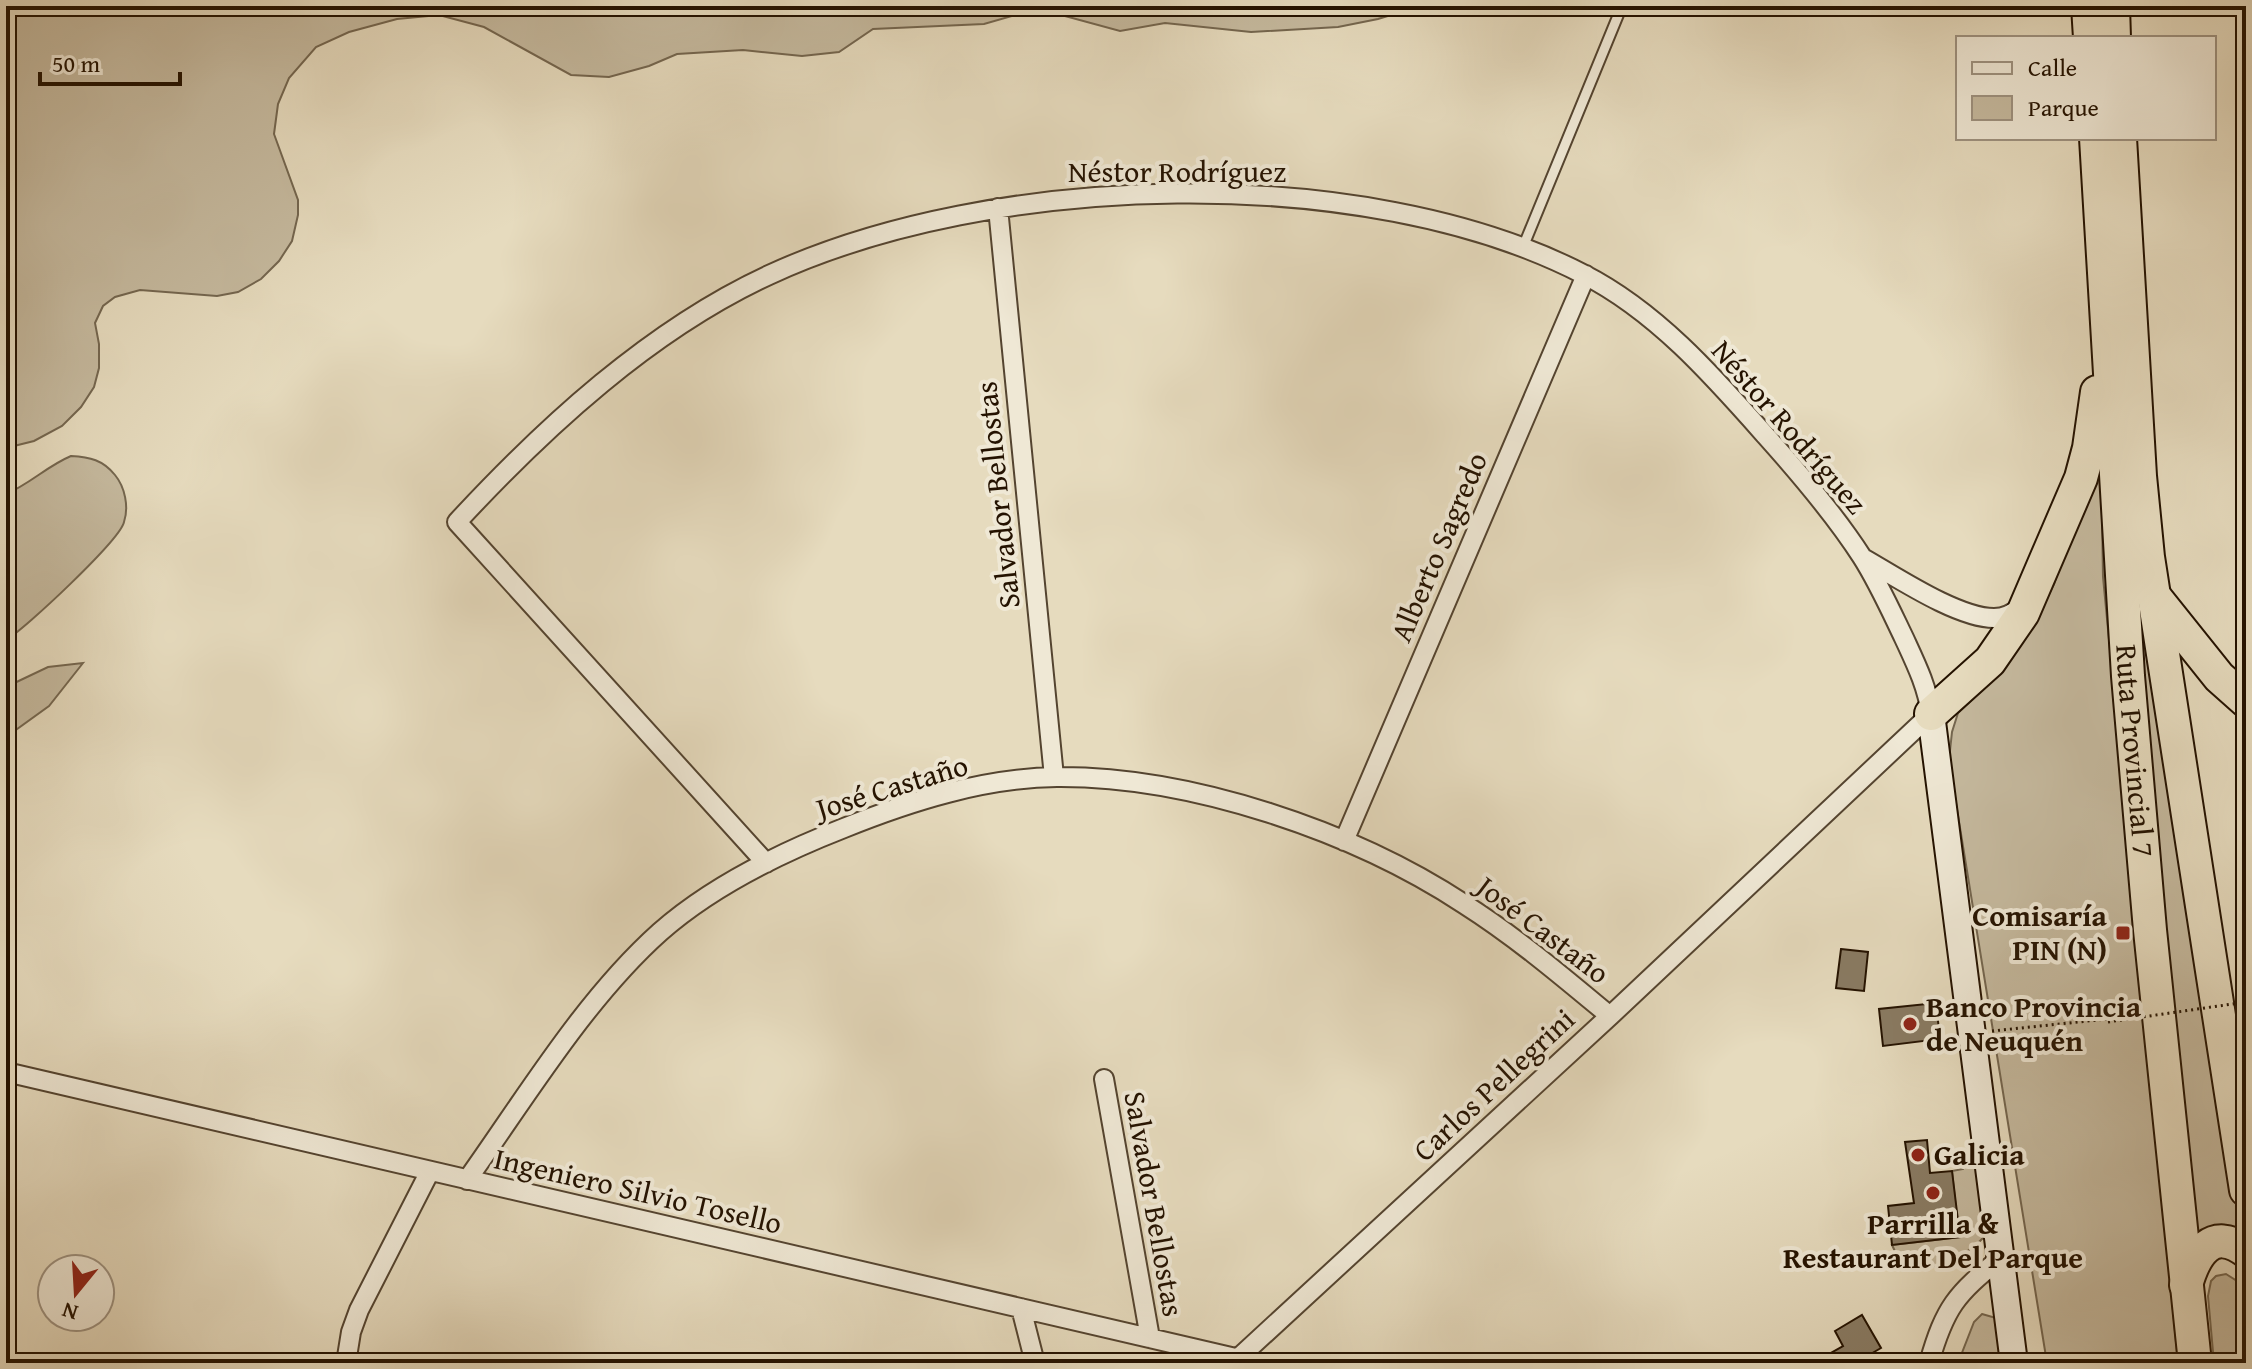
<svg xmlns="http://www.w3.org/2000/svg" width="2252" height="1369" font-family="'Gentium Book Plus',serif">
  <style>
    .green { fill: #c5b99e; stroke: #74664f; stroke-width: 2 }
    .building { fill: #897b63; stroke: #241200; stroke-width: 2 }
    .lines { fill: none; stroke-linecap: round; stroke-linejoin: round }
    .lane-casing { stroke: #544430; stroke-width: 13 }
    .street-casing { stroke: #544430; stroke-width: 22 }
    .secondary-casing { stroke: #241200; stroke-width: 30 }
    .highway-casing { stroke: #241200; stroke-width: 36 }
    .path { stroke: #241200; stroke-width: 3; stroke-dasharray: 2 4; stroke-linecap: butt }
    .lane { stroke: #efe8d5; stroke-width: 9 }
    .street { stroke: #efe8d5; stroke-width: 18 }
    .secondary { stroke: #efe8d5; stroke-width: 26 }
    .highway { stroke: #e6dbbe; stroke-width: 32 }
    .path-bridge { stroke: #241200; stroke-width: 3; stroke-dasharray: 2 4; stroke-linecap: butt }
    .poi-dot { fill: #8f2418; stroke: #efe8d5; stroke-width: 3 }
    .labels { text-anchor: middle; stroke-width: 8; stroke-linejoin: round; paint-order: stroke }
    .street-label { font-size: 30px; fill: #241200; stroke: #efe8d5 }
    .poi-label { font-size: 30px; font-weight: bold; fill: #241200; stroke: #efe8d5; text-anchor: start }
  </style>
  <rect width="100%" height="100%" fill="#e6dbbe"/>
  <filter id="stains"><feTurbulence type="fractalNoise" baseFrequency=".0025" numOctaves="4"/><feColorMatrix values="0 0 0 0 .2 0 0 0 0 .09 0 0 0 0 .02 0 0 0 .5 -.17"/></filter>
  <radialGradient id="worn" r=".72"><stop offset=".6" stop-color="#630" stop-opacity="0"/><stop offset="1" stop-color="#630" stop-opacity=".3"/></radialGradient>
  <path class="green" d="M 6,6 L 1411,6 L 1407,10 L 1378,19 L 1338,27 L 1251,32 L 1165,23 L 1120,31 L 1065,16 L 1019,14 L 984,24 L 873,29 L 839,52 L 802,56 L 743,50 L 677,54 L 649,66 L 609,77 L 571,75 L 484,27 L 439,15 L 397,19 L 349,32 L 316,47 L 289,78 L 278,104 L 274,134 L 298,200 L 298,215 L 292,241 L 279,261 L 261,279 L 238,292 L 217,296 L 140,290 L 115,297 L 103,306 L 95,323 L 99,344 L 99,368 L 94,387 L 81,407 L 62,426 L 34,441 L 6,448 Z
    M 2101,452 L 2103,577 L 2178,1363 L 2047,1363 L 1949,760 L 1952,732 L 1958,713 L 1998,675 L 2040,613 L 2054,584 Z
    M 71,456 C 90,457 103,460 115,475 C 125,487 129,507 124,522 C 120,540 25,629 6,640 L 6,494 C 30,484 47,466 71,456 Z
    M 2129,491 L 2245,1231 L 2236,1229 L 2196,1239 L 2147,763 Z
    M 83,663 L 49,706 L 6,737 L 6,687 L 48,667 Z
    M 1979,1154 L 1988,1233 C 1967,1256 1931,1278 1900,1262 L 1892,1245 L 1959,1237 L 1952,1171 L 1963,1169 L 1962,1156 Z
    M 2226,1274 L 2240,1283 L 2246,1306 L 2246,1363 L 2214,1363 L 2208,1296 L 2211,1281 L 2216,1276 Z
    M 1982,1314 L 1996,1318 L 2004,1363 L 1958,1363 L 1974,1322 Z"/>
  <path class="building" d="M 1841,949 L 1868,952 L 1864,991 L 1836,988 Z
    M 1936,1003 L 1940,1039 L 1883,1046 L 1879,1009 Z
    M 1927,1140 L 1930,1173 L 1952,1171 L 1960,1237 L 1892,1245 L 1888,1206 L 1914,1203 L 1905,1142 Z
    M 1862,1315 L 1881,1348 L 1855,1363 L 1813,1363 L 1843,1346 L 1835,1331 Z"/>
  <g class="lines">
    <g class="lane-casing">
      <path id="lane" d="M 1523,247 L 1622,6"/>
    </g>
    <g class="street-casing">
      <path id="street" d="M 998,208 L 1054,777
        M 1863,558 C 1895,576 1957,618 1994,618 C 2005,618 2014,613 2022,606
        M 1344,841 L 1586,275
        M 766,863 L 457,522 C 545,427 650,330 769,275 C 991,172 1364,161 1583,274 C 1656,311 1713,376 1766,436 C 1800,474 1835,515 1862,557 C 1878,582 1891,611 1904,638 C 1916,664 1927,686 1931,714 L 1610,1016 L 1233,1363
        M 6,1072 L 1257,1363
        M 1104,1079 L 1150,1338
        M 467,1180 C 526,1097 585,999 660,932 C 712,886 780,853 844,828 C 911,801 984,778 1057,777 C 1190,776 1353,831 1464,904 C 1516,937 1563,977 1610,1016
        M 1021,1308 L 1035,1363
        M 346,1363 L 351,1332 L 359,1310 L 430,1171
        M 1929,1363 C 1945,1307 1956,1294 2001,1258"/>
    </g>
    <g class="secondary-casing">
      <path id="secondary" d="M 1931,714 L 2014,1363"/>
    </g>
    <g class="highway-casing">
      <g id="highway">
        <path d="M 2088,6 L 2090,38"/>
        <path d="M 2113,6 L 2114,38"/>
        <path id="s1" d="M 2096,138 L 2128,676 L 2150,930 L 2195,1363"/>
        <path d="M 2120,138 L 2140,476 L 2148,557 L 2246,1190"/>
        <path d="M 2155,597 L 2219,677 L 2246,701"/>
        <path d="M 1931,714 L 1990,661 L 2023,613 L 2081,478 L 2089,448 L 2097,392"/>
        <path d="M 2186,1285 C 2195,1254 2211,1226 2246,1251"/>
      </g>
    </g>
    <path class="path" d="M 1992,1031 L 2107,1019"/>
    <use href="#lane" class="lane"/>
    <use href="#street" class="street"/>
    <use href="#secondary" class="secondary"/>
    <use href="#highway" class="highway"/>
    <path class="path-bridge" d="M 2108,1022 L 2246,1002"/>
  </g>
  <g class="poi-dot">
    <rect x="2115" y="925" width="16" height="16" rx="4"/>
    <circle cx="1910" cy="1024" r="8"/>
    <circle cx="1918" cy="1155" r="8"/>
    <circle cx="1933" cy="1193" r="8"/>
  </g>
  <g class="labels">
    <g class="street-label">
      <text x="1177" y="182">Néstor Rodríguez</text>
      <text transform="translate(1789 427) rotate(49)" y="10">Néstor Rodríguez</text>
      <text transform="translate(998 495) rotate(-96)" y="10">Salvador Bellostas</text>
      <text transform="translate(1439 547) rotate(-67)" y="10">Alberto Sagredo</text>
      <text dy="10" stroke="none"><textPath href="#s1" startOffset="614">Ruta Provincial 7</textPath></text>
      <text transform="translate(892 787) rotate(-17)" y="10">José Castaño</text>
      <text transform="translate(1543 930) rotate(37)" y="10">José Castaño</text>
      <text transform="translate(1494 1085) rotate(-43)" y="10">Carlos Pellegrini</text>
      <text transform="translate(638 1191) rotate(13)" y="10">Ingeniero Silvio Tosello</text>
      <text transform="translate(1154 1204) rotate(80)" y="10">Salvador Bellostas</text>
    </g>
    <g class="poi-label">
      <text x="2107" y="926" text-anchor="end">Comisaría<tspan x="2107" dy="34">PIN (N)</tspan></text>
      <text x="1926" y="1017">Banco Provincia<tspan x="1926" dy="34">de Neuquén</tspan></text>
      <text x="1934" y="1165">Galicia</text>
      <text x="1933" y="1234" text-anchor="middle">Parrilla &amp;<tspan x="1933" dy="34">Restaurant Del Parque</tspan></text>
    </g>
  </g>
  <rect width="2252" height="1369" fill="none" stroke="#e6dbbe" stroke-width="32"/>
  <rect x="8" y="8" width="2236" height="1353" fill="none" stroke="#241200" stroke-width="4"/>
  <rect x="16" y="16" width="2220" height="1337" fill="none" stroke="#241200" stroke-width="2"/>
  <rect x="1956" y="36" width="260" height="104" fill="#efe8d5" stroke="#9e9280" stroke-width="2"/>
  <rect x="1972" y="62" width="40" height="12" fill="#efe8d5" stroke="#9e9280" stroke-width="2"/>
  <text x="2028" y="76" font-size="24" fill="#241200">Calle</text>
  <rect x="1972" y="96" width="40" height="24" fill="#c5b99e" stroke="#9e9280" stroke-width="2"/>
  <text x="2028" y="116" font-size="24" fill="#241200">Parque</text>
  <g transform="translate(76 1293) rotate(198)"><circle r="38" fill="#efe8d5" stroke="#9e9280" stroke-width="2"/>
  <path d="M0-6L14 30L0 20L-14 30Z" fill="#8f2418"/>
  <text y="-12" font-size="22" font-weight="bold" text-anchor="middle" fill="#241200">N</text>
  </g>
  <path d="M40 72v12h140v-12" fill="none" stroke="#241200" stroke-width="4"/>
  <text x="52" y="72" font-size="24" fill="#241200" stroke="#efe8d5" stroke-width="6" paint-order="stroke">50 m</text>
  <rect width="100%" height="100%" filter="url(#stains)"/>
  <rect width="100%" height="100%" fill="url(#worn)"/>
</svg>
